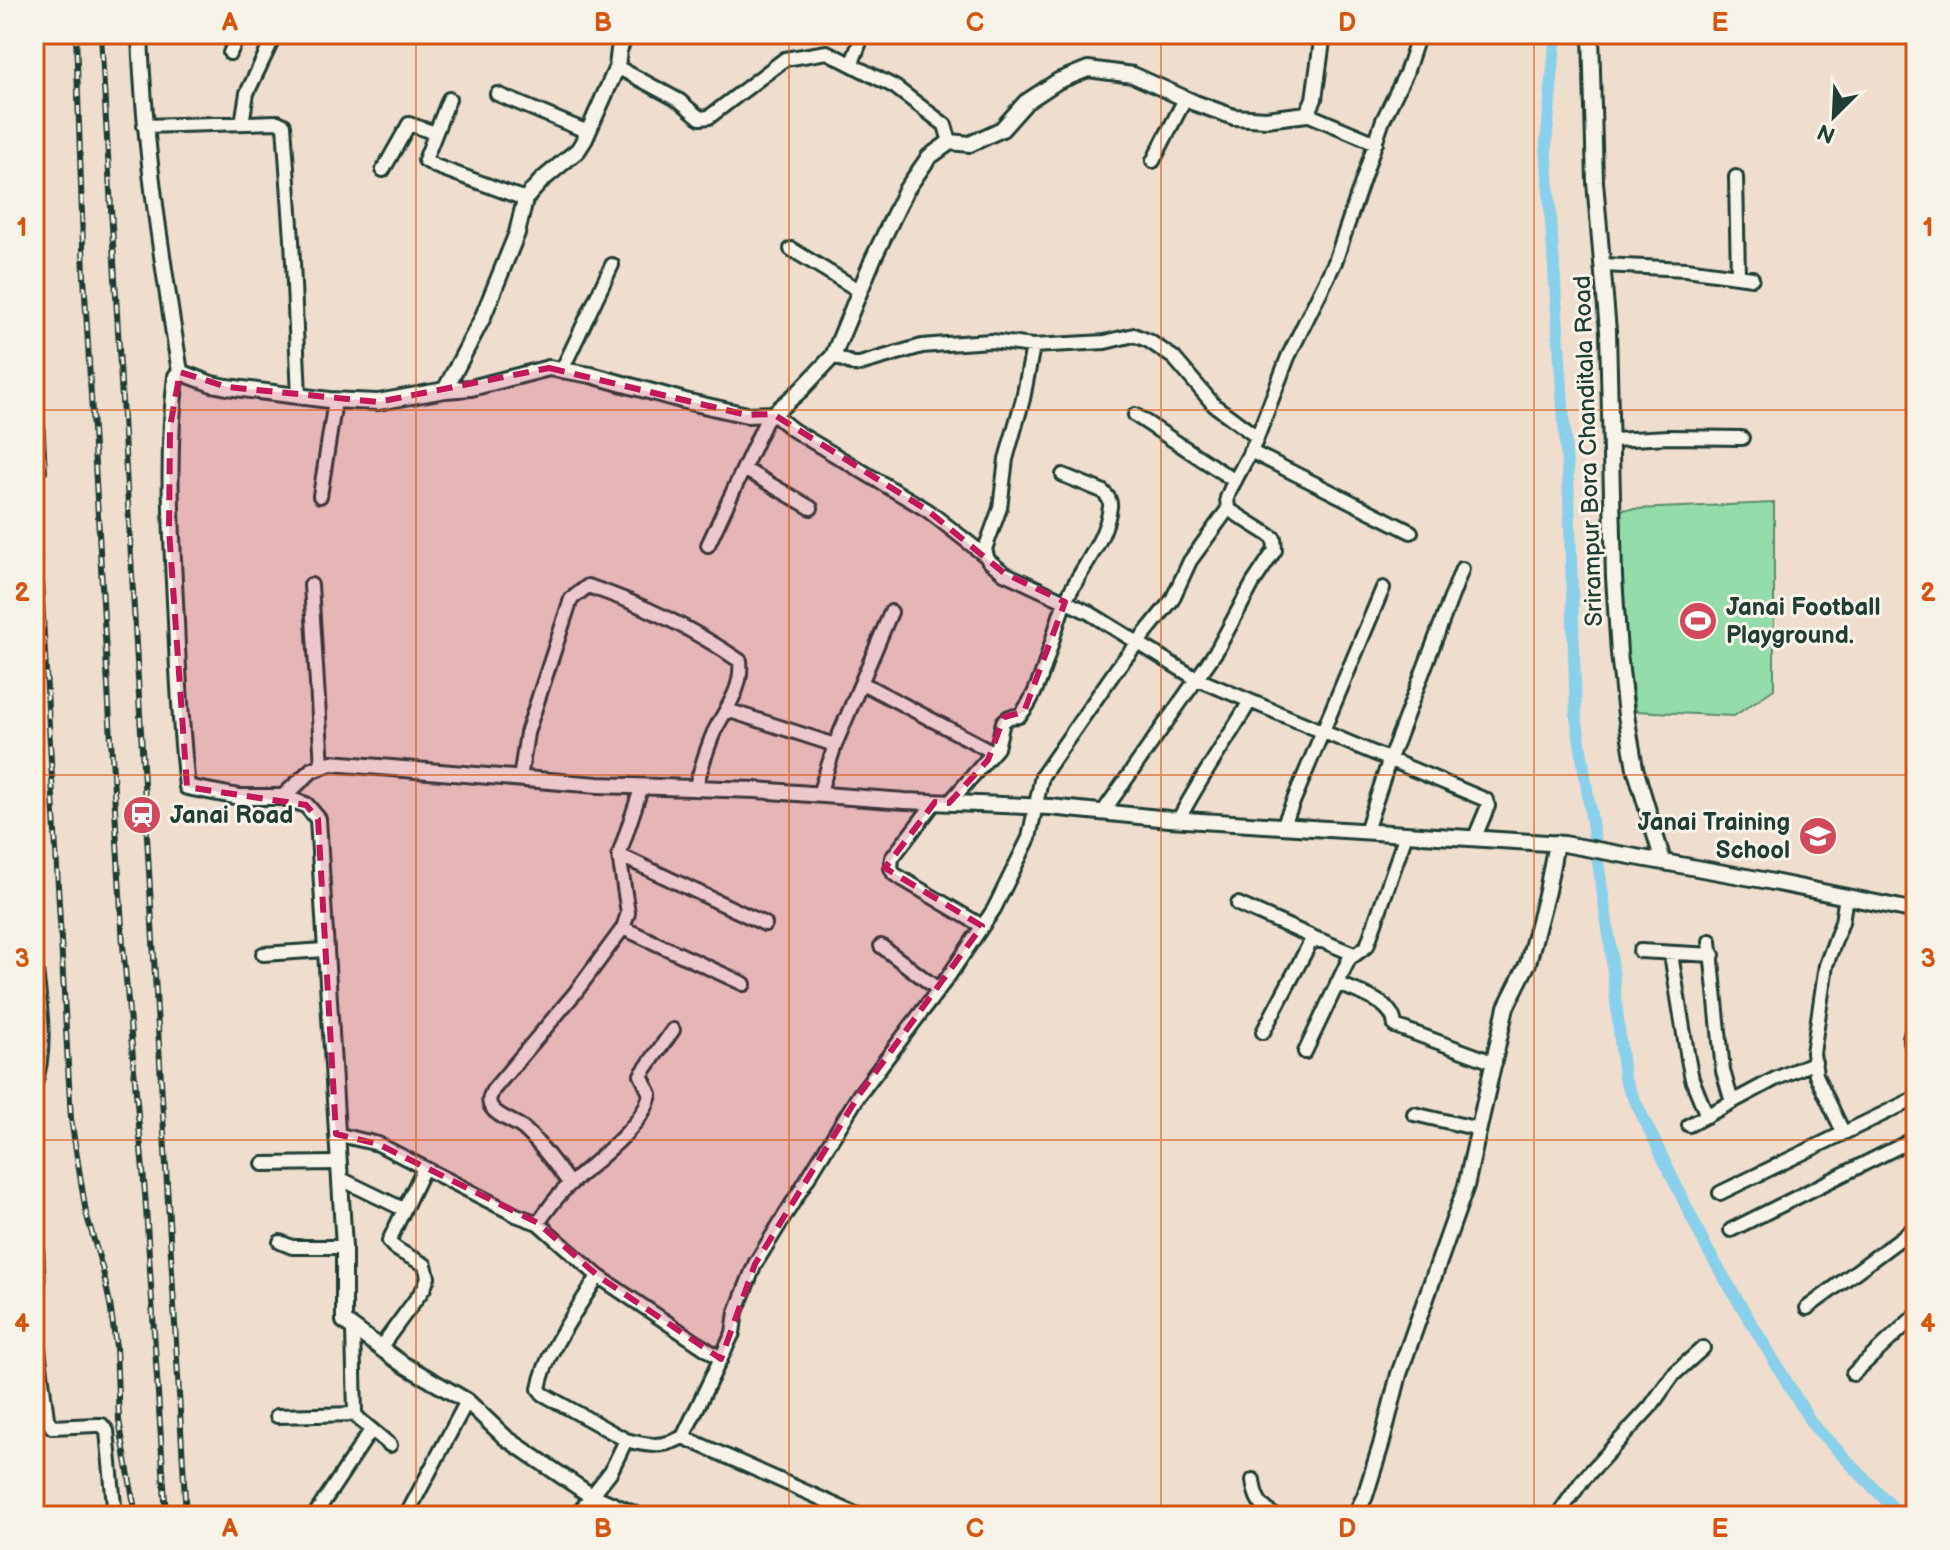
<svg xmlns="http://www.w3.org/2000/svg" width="1950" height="1550" font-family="'Balsamiq Sans',sans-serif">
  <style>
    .green { fill: #94dcaa; stroke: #5a8c6f; stroke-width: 2 }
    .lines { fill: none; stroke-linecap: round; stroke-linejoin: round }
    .canal { stroke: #89d0ea; stroke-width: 12 }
    .minor-casing { stroke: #1f3d34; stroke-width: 18 }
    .tertiary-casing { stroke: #1f3d34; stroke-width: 20 }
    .minor { stroke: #f7f3e8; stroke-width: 12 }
    .tertiary { stroke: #f7f3e8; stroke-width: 14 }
    .rail-casing { stroke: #1f3d34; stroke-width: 6 }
    .rail { stroke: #f7f3e8; stroke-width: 3; stroke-dasharray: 9; stroke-linecap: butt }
    .marked { fill: #c2185b; fill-opacity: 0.2; stroke: #c2185b; stroke-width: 6; stroke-dasharray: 16 10; stroke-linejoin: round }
    .grid { fill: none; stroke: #d45610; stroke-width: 2; stroke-opacity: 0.55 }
    .labels { text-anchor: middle; stroke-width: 6; stroke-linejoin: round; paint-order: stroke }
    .street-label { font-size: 24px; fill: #1f3d34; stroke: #f7f3e8 }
    .poi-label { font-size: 24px; font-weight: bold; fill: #1f3d34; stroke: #f7f3e8; text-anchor: start }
    .neatline { fill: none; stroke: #d45610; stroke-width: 3 }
    .grid-label { font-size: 26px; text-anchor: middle; font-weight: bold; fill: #d45610 }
  </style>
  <rect width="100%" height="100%" fill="#efddcd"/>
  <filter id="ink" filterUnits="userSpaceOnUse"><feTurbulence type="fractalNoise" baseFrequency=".0125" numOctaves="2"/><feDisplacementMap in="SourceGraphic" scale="16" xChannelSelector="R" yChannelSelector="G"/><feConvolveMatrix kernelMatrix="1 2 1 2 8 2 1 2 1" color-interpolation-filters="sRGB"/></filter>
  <g filter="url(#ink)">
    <path class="green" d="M 1774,503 L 1774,689 L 1734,716 L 1636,711 L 1616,580 L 1612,510 Z"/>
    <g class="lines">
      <path class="canal" d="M 1556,34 L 1546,145 L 1569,498 L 1576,716 L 1610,942 L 1624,1078 L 1707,1249 L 1812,1424 L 1901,1516"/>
      <g class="minor-casing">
        <path id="minor" d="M 230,53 L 239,34
          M 852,63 L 863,34
          M 617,67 L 680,101 L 700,118 L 709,117 L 785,59 L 827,52 L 895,87 L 945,125 L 950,142
          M 497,94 L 588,132
          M 449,99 L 425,160 L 435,166 L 525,199
          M 1307,114 L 1376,143
          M 242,123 L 247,93 L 271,43
          M 144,126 L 278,122 L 284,125 L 292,240 L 299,396
          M 1153,161 L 1185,99
          M 383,170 L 409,124 L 435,133
          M 1736,177 L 1738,276
          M 791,249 L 860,291
          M 1603,265 L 1686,269 L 1752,278
          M 1033,346 L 1023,399 L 1006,459 L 1000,508 L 985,549 L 988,560 L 1004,573 L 1088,612 L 1195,678 L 1486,800 L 1488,806 L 1475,837
          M 833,356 L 856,365 L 922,346 L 946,344 L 991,341 L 1033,346 L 1105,342 L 1134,335 L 1149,341 L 1174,358 L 1214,405 L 1257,437
          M 562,370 L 612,265
          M 773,414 L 793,430 L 927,510 L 987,557
          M 1135,415 L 1235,481
          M 1613,440 L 1669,437 L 1742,438
          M 1250,451 L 1411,532
          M 744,469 L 811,508
          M 320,496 L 335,401
          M 708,545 L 769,414
          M 311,585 L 322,766
          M 862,683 L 993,752
          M 727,710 L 835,745
          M 520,779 L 527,733 L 571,599 L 588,586 C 642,604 692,628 740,661 C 743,689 726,708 714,732 C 706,750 701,770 695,788
          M 819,794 L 835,745 L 891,612
          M 935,802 L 892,858 L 891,868 L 894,874 L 982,926
          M 949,803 L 997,748 L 1003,722 L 1009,717 L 1019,716 C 1042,694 1052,633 1065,602 C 1079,571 1106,541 1110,507 C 1111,499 1107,496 1102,491 L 1063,475
          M 1103,812 L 1217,650 L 1253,583 L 1275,550 L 1274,538 L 1228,509 L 1227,498 L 1231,488 L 1255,443 L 1288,357 L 1335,262 L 1383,120 L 1406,73 L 1419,34
          M 1179,819 C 1200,778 1227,741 1250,701
          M 1283,826 L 1383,588
          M 1366,831 L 1389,761 L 1462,569
          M 619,855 L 765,924
          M 1238,904 L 1317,939
          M 623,928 L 744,984
          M 1710,941 L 1723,1071 L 1732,1102
          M 881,946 L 939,990
          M 1640,951 L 1713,955
          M 34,952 C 38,995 49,1044 34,1087
          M 263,954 L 325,950
          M 1671,954 L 1688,1059 L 1692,1079 L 1707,1116
          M 1337,983 C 1358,993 1394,1001 1395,1026 L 1495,1063
          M 1263,1032 L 1310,943 L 1320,940 L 1354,954
          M 1305,1052 L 1349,959 L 1367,946 L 1406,834
          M 1414,1114 L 1479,1129
          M 1689,1125 L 1775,1079 L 1815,1062
          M 1843,1132 L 1816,1075 L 1813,1053 L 1826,965 L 1842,922 L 1846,896
          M 336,1134 L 378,1144 L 516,1215 L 538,1223 L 598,1276 L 721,1359
          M 263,1164 L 337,1163
          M 339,1178 L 403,1209
          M 570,1184 C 556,1166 542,1145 524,1129 C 515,1121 499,1118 492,1108 C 487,1102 490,1096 493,1090 L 575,993 L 623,928 L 628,913 L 619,855 L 642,786
          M 1720,1193 L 1916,1098
          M 34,1196 L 38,1291 L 34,1307
          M 538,1223 C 547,1211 555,1198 566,1188 C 589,1165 644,1128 650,1094 L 641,1075 L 673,1030
          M 1731,1230 L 1916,1138
          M 280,1242 L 292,1247 L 344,1247
          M 598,1276 C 578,1309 545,1352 539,1389 L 543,1394 L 626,1440
          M 1807,1308 L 1916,1227
          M 353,1329 L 355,1414 L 360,1420 L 390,1445
          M 34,1344 L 38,1349 L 47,1418 L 52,1427 L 96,1425 L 102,1425 L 107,1431 L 115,1516
          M 380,1348 L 424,1288 L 428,1277 L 425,1265 C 414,1258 394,1251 389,1241 L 424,1168
          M 1853,1374 L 1916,1315
          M 277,1416 L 355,1414
          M 683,1437 L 860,1516
          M 1253,1480 C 1255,1498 1260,1506 1275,1516
          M 314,1516 L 371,1430
          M 406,1516 L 467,1401
          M 576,1516 L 611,1471 L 626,1440 C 648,1446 662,1448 683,1437 L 733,1333 L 736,1312 L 755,1264 L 859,1095 L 948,977 L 994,909 L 1029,838 L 1042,776 L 1118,667 L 1172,600 L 1190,561 L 1228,509
          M 1557,1516 L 1582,1481 L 1651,1406 L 1673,1375 L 1703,1348"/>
      </g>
      <g class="tertiary-casing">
        <path id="tertiary" d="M 140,34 C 144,148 162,259 180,372
          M 1323,34 L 1314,99 L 1307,114 L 1266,119 L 1234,117 L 1195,103 L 1133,75 L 1088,69 L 1058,81 L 1026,102 L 1002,129 L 970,144 L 950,142 L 929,157 L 906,190 L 873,259 L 833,356 L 801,390 L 773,414 L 747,415 L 685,401 L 591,375 L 549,368 L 471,388 L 445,390 L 378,402 L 329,400 L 227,387 L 212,384 L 180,372 L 176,376 C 166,458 172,539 176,621 C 178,677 181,732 187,787 L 239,797 L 283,797 L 312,770 L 331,763 L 598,785 L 756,790 L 905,801 L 1050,807 L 1169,819 L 1564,844 L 1763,880 L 1916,911
          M 1591,34 L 1595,182 L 1608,331 L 1614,577 L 1619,653 L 1626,715 L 1635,768 L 1663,861
          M 445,390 L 482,319 L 517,233 L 525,199 L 542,180 L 578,150 L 585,139 L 617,67 L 619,50 L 626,34
          M 283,797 L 306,805 L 318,819 L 344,1247 L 344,1321 L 401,1363 L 467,1401 L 506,1438 L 590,1495 L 638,1516
          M 1916,1023 L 1911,1038 L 1916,1055
          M 1355,1516 L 1365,1496 L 1381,1445 L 1399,1374 L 1466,1186 L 1506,1007 L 1528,963 L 1547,891 L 1556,843"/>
      </g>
      <use href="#minor" class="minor"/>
      <use href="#tertiary" class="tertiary"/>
      <g class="rail-casing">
        <path id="rail" d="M 76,34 L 84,276 L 123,945 L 145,1193 L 166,1516
          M 101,34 L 186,1516
          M 34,276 L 45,472
          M 34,457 L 71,1119 L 86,1213 L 103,1271 L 110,1304 L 116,1347 L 119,1420 L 135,1510"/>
      </g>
      <use href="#rail" class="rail"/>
    </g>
  </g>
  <path class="marked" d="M 549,368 L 747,415 L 773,414 L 927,510 L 1004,573 L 1065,602 L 1024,712 L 1004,717 L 988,760 L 949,803 L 935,802 L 885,868 L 982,926 L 859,1095 L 755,1264 L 721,1359 L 598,1276 L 538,1223 L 378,1144 L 336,1134 L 318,819 L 306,805 L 187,787 L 169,530 L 170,427 L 180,372 L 227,387 L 378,402 Z"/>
  <path class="grid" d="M 416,34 L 416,1516M 789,34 L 789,1516M 1161,34 L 1161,1516M 1534,34 L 1534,1516M 34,410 L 1916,410M 34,775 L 1916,775M 34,1140 L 1916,1140"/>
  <defs>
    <g id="stadium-disc" transform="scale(2)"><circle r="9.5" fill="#d1495b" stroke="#f7f3e8"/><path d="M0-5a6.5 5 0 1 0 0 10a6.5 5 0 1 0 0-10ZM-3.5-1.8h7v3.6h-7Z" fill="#fff"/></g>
    <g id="station-disc" transform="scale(2)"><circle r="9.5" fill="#d1495b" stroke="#f7f3e8"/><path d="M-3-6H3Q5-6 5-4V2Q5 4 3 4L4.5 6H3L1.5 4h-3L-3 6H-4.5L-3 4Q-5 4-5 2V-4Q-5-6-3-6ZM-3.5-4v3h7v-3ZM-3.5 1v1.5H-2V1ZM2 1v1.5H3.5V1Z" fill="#fff"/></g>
    <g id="school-disc" transform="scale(2)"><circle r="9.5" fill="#d1495b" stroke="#f7f3e8"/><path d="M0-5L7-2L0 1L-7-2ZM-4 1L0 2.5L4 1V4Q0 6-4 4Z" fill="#fff"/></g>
  </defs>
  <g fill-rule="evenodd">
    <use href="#stadium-disc" x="1698" y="621"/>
    <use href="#station-disc" x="142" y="815"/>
    <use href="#school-disc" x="1818" y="836"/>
  </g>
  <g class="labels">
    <g class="street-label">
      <text transform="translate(1588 451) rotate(-92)" y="8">Srirampur Bora Chanditala Road</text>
    </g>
    <g class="poi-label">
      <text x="1726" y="615">Janai Football<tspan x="1726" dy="28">Playground.</tspan></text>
      <text x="170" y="823">Janai Road</text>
      <text x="1790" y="830" text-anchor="end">Janai Training<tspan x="1790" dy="28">School</tspan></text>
    </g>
  </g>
  <rect width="1950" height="1550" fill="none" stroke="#f7f3e8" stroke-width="88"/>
  <g transform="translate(1834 116) rotate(204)" stroke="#f7f3e8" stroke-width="6" paint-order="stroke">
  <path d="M0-6L14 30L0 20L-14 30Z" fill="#1f3d34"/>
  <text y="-12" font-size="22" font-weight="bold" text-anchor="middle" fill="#1f3d34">N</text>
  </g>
  <rect x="44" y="44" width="1862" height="1462" class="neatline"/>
  <g class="grid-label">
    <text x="230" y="31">A</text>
    <text x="603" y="31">B</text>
    <text x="975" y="31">C</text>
    <text x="1347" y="31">D</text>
    <text x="1720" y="31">E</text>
    <text x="22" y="236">1</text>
    <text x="1928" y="236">1</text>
    <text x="22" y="601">2</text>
    <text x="1928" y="601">2</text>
    <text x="22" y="967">3</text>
    <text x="1928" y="967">3</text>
    <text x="22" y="1332">4</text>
    <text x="1928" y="1332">4</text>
    <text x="230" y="1537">A</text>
    <text x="603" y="1537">B</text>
    <text x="975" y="1537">C</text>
    <text x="1347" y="1537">D</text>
    <text x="1720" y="1537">E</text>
  </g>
</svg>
